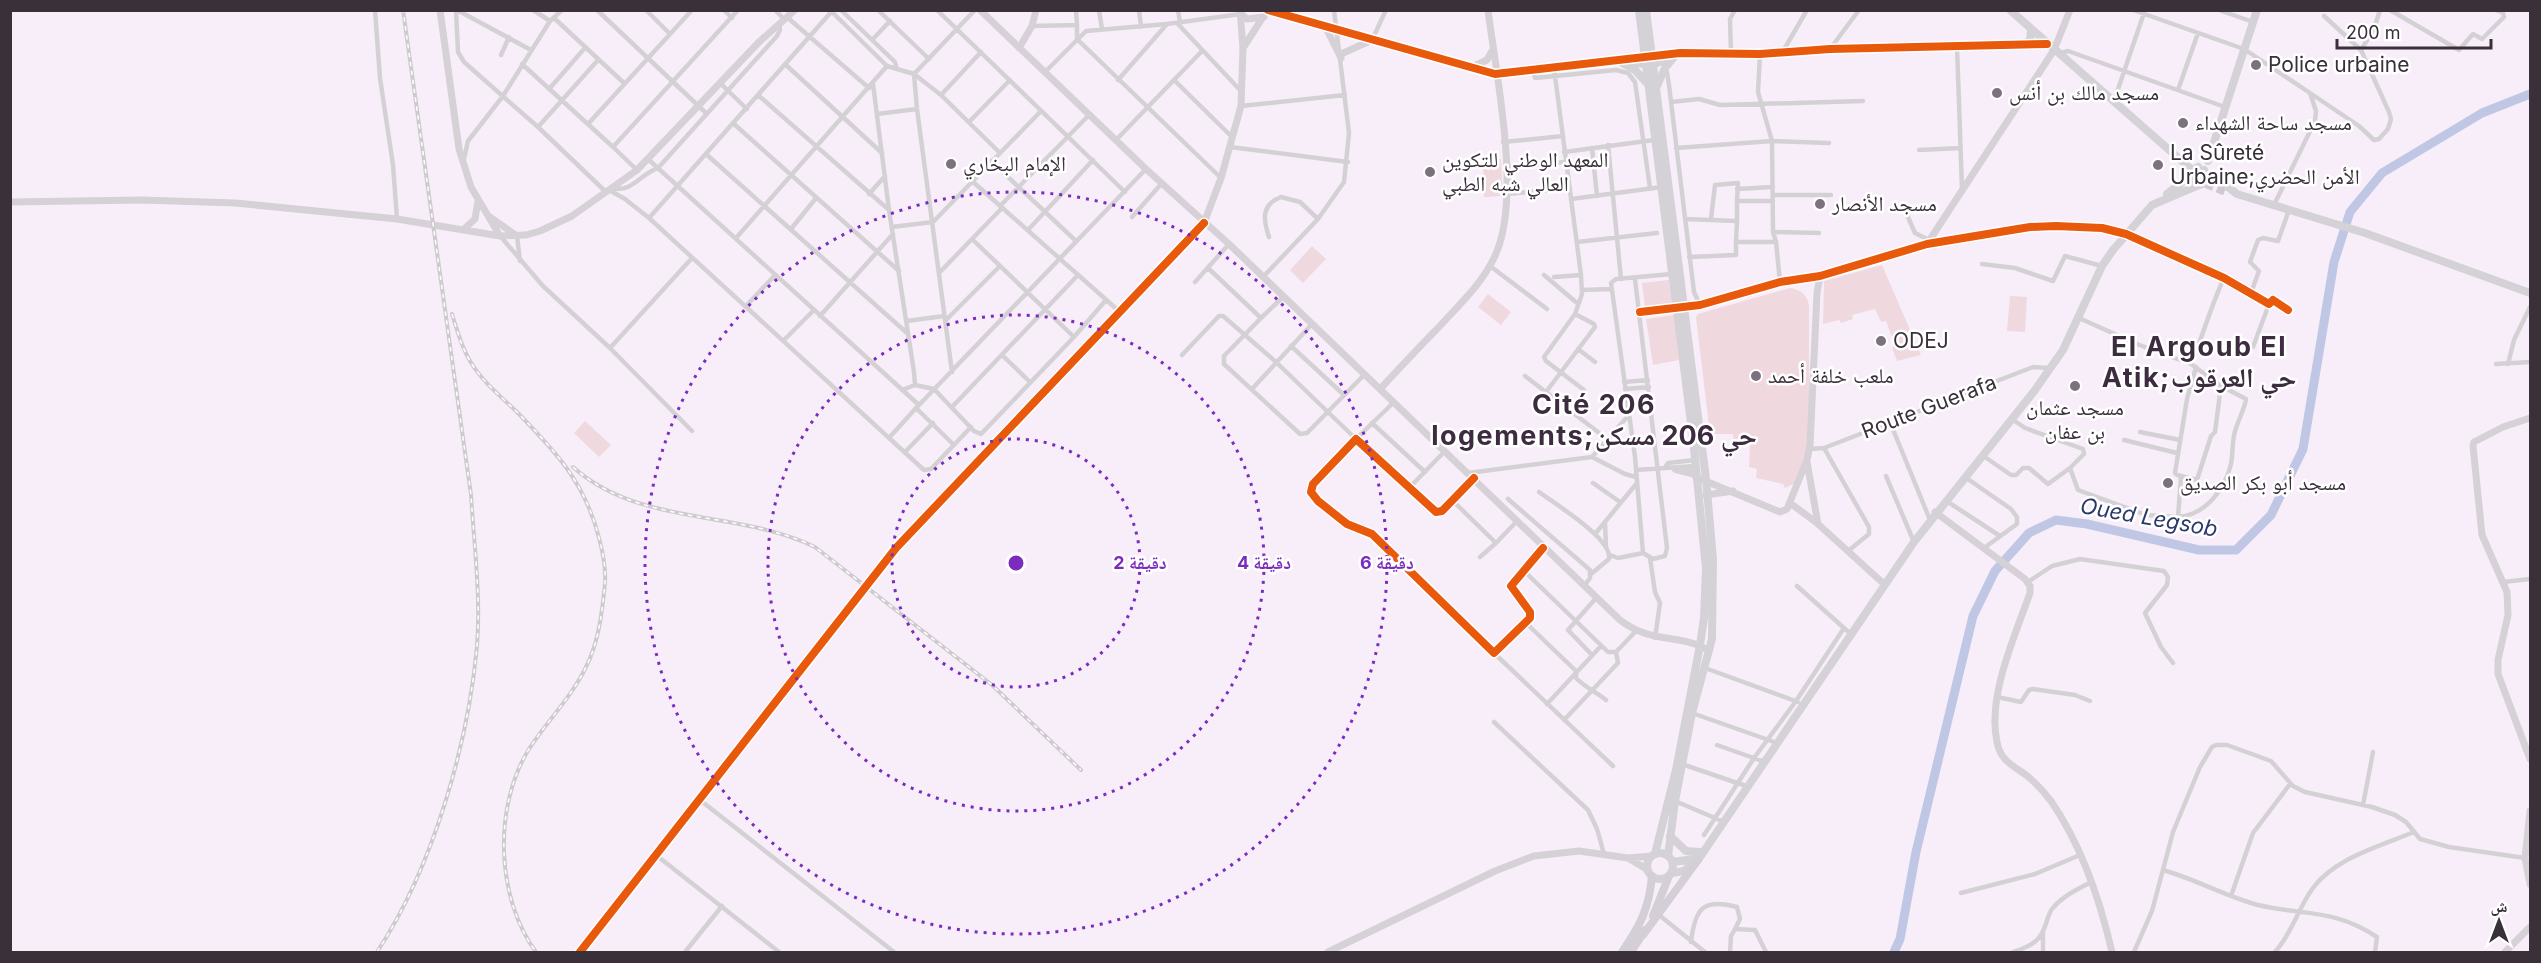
<svg xmlns="http://www.w3.org/2000/svg" width="2541" height="963" font-family="Inter,'Noto Naskh Arabic',sans-serif">
  <style>
    .green { fill: #f0d8df }
    .lines { fill: none; stroke-linecap: round; stroke-linejoin: round }
    .river { stroke: #c0c7e5; stroke-width: 9 }
    .primary-tunnel { stroke: #d2c8d3; stroke-width: 8; stroke-dasharray: 8 4; stroke-linecap: butt }
    .street { stroke: #d4d1d5; stroke-width: 4.5 }
    .secondary { stroke: #d5d1d6; stroke-width: 7 }
    .primary { stroke: #d4d2d6; stroke-width: 8 }
    .highway { stroke: #d4cfd7; stroke-width: 8 }
    .rail-casing { stroke: #cecbce; stroke-width: 4 }
    .rail { stroke: #fff; stroke-width: 1.5; stroke-dasharray: 4.5; stroke-linecap: butt }
    .cycleway-casing { stroke: #fff; stroke-width: 11 }
    .cycleway { stroke: #e8590c; stroke-width: 8 }
    .ring { fill: none; stroke: #7b2cbf; stroke-width: 3; stroke-dasharray: 3 6 }
    .poi-dot { fill: #7c727d; stroke: #fff; stroke-width: 2 }
    .labels { text-anchor: middle; stroke-width: 5; stroke-linejoin: round; paint-order: stroke }
    .poi-label { font-size: 21px; fill: #39303a; stroke: #fff; text-anchor: start }
    .street-label { font-size: 21px; fill: #39303a; stroke: #fff }
    .water-label { font-size: 22px; font-style: italic; fill: #2a3969; stroke: #fff }
    .district-label { font-size: 27px; font-weight: bold; letter-spacing: 1.5px; fill: #3d2c40; stroke: #fff }
    .centre { fill: #7b2cbf; stroke: #fff; stroke-width: 3 }
    .ring-label { font-size: 18px; text-anchor: middle; font-weight: bold; fill: #7b2cbf; stroke: #fff; stroke-width: 5; stroke-linejoin: round; paint-order: stroke }
  </style>
  <rect width="100%" height="100%" fill="#f8eef9"/>
  <path class="green" d="M 1501,159 L 1503,196 L 1484,197 L 1483,160 Z
    M 1312,246 L 1326,259 L 1303,283 L 1290,270 Z
    M 1882,265 L 1921,355 L 1897,361 L 1892,348 L 1895,346 L 1886,321 L 1881,322 L 1875,309 L 1852,315 L 1853,319 L 1841,323 L 1839,320 L 1823,324 L 1824,281 Z
    M 1669,280 L 1672,303 L 1645,307 L 1642,283 Z
    M 1790,288 C 1801,290 1807,294 1809,306 L 1809,441 L 1796,483 L 1785,488 L 1783,484 L 1756,478 L 1757,469 L 1749,467 L 1750,443 L 1734,452 L 1733,434 L 1710,434 L 1696,318 L 1698,314 Z
    M 1488,294 L 1511,312 L 1501,325 L 1478,307 Z
    M 2010,296 L 2027,297 L 2025,332 L 2007,331 Z
    M 1674,315 L 1679,360 L 1653,365 L 1646,319 Z
    M 585,421 L 611,445 L 599,457 L 574,433 Z"/>
  <g class="lines">
    <path class="river" d="M 1894,952 L 1900,939 L 1916,852 L 1973,616 L 1995,571 L 2029,533 L 2056,520 L 2087,524 L 2199,550 L 2236,550 L 2271,515 L 2303,449 L 2334,262 L 2350,212 L 2382,173 L 2482,113 L 2530,94"/>
    <path class="primary-tunnel" d="M 2209,179 L 2228,187
      M 2206,184 L 2226,192"/>
    <path class="street" d="M 375,10 L 380,78 L 393,165 L 397,219
      M 456,10 L 458,52 L 464,62 L 538,127 L 606,192
      M 457,10 L 531,50
      M 533,10 L 550,21
      M 597,10 L 707,114
      M 646,10 L 669,33
      M 724,10 L 732,18
      M 775,10 L 784,19
      M 830,10 L 887,66 L 914,74 L 941,95 L 1000,153
      M 841,10 L 895,62 L 897,69
      M 937,10 L 1125,192
      M 1076,10 L 1077,25
      M 1099,10 L 1102,29
      M 1139,10 L 1141,27
      M 1178,10 L 1180,22
      M 2133,10 L 2244,49 L 2310,93 L 2316,111 L 2315,121 L 2274,205
      M 2219,10 L 2253,22
      M 2390,10 L 2459,50 L 2473,34 L 2482,39 L 2504,17 L 2503,13 L 2496,10
      M 880,12 L 929,59
      M 554,18 L 624,83
      M 788,18 L 869,88
      M 1177,23 L 1241,91
      M 1032,26 L 1077,25 L 1077,39 L 1221,178
      M 872,40 L 890,21
      M 1372,40 L 1386,10
      M 1957,46 L 1962,189
      M 1830,49 L 1859,10
      M 2361,50 L 2374,29 L 2380,10
      M 1782,53 L 1807,10
      M 1731,54 L 1730,19 L 1735,10
      M 1760,54 L 1758,92 L 1772,141 L 1773,232 L 1776,242 L 1780,282
      M 2058,54 L 2068,51 L 2225,107
      M 501,55 L 509,37
      M 522,64 L 613,147
      M 786,65 L 882,153
      M 1664,70 L 1667,72 L 1669,85 L 1694,292 L 1700,305
      M 1046,71 L 1086,31 L 1167,24 L 1241,14
      M 1533,71 L 1535,78 L 1616,70 L 1628,73 L 1635,82 L 1650,188
      M 1118,80 L 1167,24
      M 1174,80 L 1232,137
      M 720,83 L 747,109
      M 873,84 L 889,210 L 914,372 L 915,385 L 902,390
      M 550,88 L 584,49
      M 2178,90 L 2198,33
      M 2310,93 L 2359,126 L 2374,140 L 2379,139 L 2388,129 L 2391,119 L 2389,112 L 2361,50 L 2324,16
      M 758,95 L 889,210
      M 941,95 L 981,52
      M 2114,101 L 2145,10
      M 1671,102 L 1699,99 L 1720,105 L 1863,101
      M 1241,106 L 1345,95
      M 877,114 L 917,109
      M 969,122 L 1010,80
      M 588,124 L 692,10
      M 734,124 L 899,271
      M 538,127 L 598,60
      M 1116,140 L 1202,51
      M 1503,142 L 1563,136
      M 1608,145 L 1621,279
      M 1230,147 L 1348,162
      M 1592,148 L 1597,196
      M 1676,148 L 1772,141 L 1829,143
      M 1919,150 L 1961,148
      M 1564,152 L 1654,140
      M 706,154 L 907,333
      M 464,159 L 468,141 L 503,96 L 550,21 L 562,10
      M 649,160 L 919,405 L 916,408 L 954,445
      M 991,161 L 1076,241
      M 1506,167 L 1566,162
      M 637,170 L 613,147 L 738,10
      M 972,181 L 1120,312
      M 614,188 C 631,193 642,173 658,168 L 777,36 L 780,30 L 779,23
      M 1737,189 L 1773,187
      M 609,190 L 625,199 L 649,218 L 924,470 L 931,469 L 971,427
      M 869,194 L 885,176
      M 1507,194 L 1570,188
      M 1773,195 L 1831,195
      M 1571,199 L 1662,187
      M 1000,206 L 1090,114
      M 1132,217 L 1162,183
      M 1908,217 L 1915,233 L 1929,240
      M 649,218 L 833,10
      M 1685,219 L 1737,221 L 1736,242 L 1776,242
      M 1711,219 L 1715,185 L 1738,183 L 1737,201
      M 1737,221 L 1737,201 L 1773,201
      M 892,227 L 933,222 L 1041,111
      M 791,229 L 816,198
      M 1028,230 L 1093,160
      M 1773,232 L 1819,233
      M 2126,234 L 2224,278 L 2269,304 L 2273,300 L 2288,310
      M 517,236 L 520,261
      M 501,237 L 543,286 L 610,348 L 692,431
      M 1269,237 C 1263,219 1261,205 1281,197 L 1300,202 L 1318,219
      M 736,238 L 887,66
      M 973,240 L 1074,337
      M 1577,242 L 1657,233
      M 1689,257 L 1736,255 L 1736,242
      M 1982,264 L 2015,268 L 2053,281 L 2065,256 L 2102,266
      M 1490,266 L 1547,309
      M 1208,268 L 1261,318 L 1283,297
      M 940,272 L 1002,208
      M 1544,275 L 1577,303
      M 1263,277 L 1318,219 L 1344,182 L 1349,133 L 1334,10
      M 1554,277 L 1581,275
      M 1195,282 L 1229,244
      M 1582,290 L 1612,289
      M 2251,293 L 2259,271 L 2250,262 L 2258,240 L 2263,238 L 2278,241 L 2289,210
      M 747,305 L 775,275
      M 1640,312 L 1676,308
      M 1575,314 L 1544,357 L 1546,361 L 1584,390
      M 820,316 L 893,234
      M 1261,318 L 1224,356 L 1224,364 L 1300,434 L 1307,433 L 1365,374
      M 2079,318 L 2137,344 L 2191,364 L 2221,386 L 2246,399 C 2244,412 2236,423 2234,436 C 2232,445 2233,454 2231,464 C 2225,490 2205,515 2178,517
      M 946,320 L 1000,266
      M 907,321 L 944,316
      M 784,340 L 814,310
      M 1291,346 L 1344,395
      M 2253,347 L 2269,304
      M 610,348 L 692,258
      M 1578,349 L 1595,362
      M 1002,355 L 1030,382
      M 1182,355 L 1219,316 L 1223,316 L 1276,362 L 1356,439 L 1394,402
      M 2191,364 C 2203,335 2211,306 2224,278
      M 2496,364 L 2530,362
      M 2508,364 L 2514,340 L 2530,307
      M 2196,367 L 2187,399 L 2175,473 L 2177,475 L 2197,480 L 2211,436 L 2215,432 L 2221,386
      M 952,372 L 917,109 L 914,74 L 975,10
      M 1525,376 L 1607,439
      M 1624,382 L 1648,380
      M 915,385 L 934,389 L 974,431 L 981,434 L 1074,337 L 1106,300
      M 1252,389 L 1312,324
      M 1625,389 L 1649,387
      M 1546,392 L 1595,327 L 1594,324 L 1575,314 L 1582,294 L 1581,275 L 1554,68
      M 919,405 L 1146,169
      M 952,407 L 1077,276
      M 2012,419 L 2025,428 L 2083,449 L 2084,454 L 2070,468 L 2078,490 L 2146,515 L 2178,517 L 2181,477
      M 1890,422 L 1930,520
      M 1372,423 L 1425,472
      M 2140,432 L 2180,440
      M 889,438 L 916,408
      M 2124,440 L 2177,453
      M 1824,448 L 1869,527 L 1869,534 L 1848,551
      M 1809,449 L 1824,448 L 2033,367 L 2049,368
      M 905,452 L 933,423
      M 1982,455 L 2011,475 L 2016,475 L 2023,468 L 2029,468 L 2048,484 L 2070,468
      M 1592,457 L 1625,474 L 1636,477
      M 1665,468 L 1668,463 L 1695,460
      M 1636,470 L 1695,466
      M 1468,473 L 1592,457 L 1628,416
      M 1886,476 L 1914,542
      M 1965,477 L 2011,509 L 2017,517 L 2017,524 L 1984,548
      M 1474,478 L 1442,511 L 1436,512 L 1356,439 L 1313,484 L 1311,492 L 1318,501 L 1347,524 L 1372,534 L 1494,653 L 1530,618 L 1530,612 L 1511,586 L 1543,548
      M 1593,483 L 1620,502
      M 1409,488 L 1445,451
      M 1539,492 C 1555,504 1613,539 1609,559 L 1591,574
      M 1508,499 L 1590,570 L 1590,578 L 1584,586
      M 1945,500 L 2000,536
      M 1453,501 L 1496,543 L 1517,521
      M 1605,523 L 1606,546
      M 1595,534 L 1637,483
      M 1643,553 L 1635,457 L 1611,283 L 1616,279 L 1672,274
      M 1610,555 L 1618,558 L 1643,553 L 1653,559 L 1665,556 L 1667,548 L 1635,279
      M 1480,557 L 1496,543
      M 1650,558 L 1655,592 L 1660,603 L 1655,638
      M 1523,570 L 1608,652 L 1616,652 L 1636,631
      M 2028,582 L 2052,566 L 2080,559 L 2164,571 L 2168,577 L 2167,585 L 2145,613 L 2161,647 L 2173,663
      M 2503,582 L 2530,579
      M 1797,586 L 1844,628
      M 1526,623 L 1576,671 L 1576,678 C 1586,688 1596,692 1606,700
      M 1494,653 L 1613,766
      M 1592,655 L 1568,630 L 1596,598
      M 1705,668 L 1798,702
      M 1997,697 L 2021,702 L 2029,690 L 2033,689 L 2075,695 L 2090,701
      M 1547,704 L 1601,646
      M 1692,713 L 1777,743
      M 1564,720 L 1618,663 L 1616,652
      M 1494,722 L 1588,810 L 1597,829 L 1604,854
      M 1717,745 L 1765,762
      M 1682,764 L 1746,786
      M 700,800 L 894,952
      M 1675,801 L 1722,821
      M 2363,805 L 2373,752
      M 1704,835 L 1754,758 L 1796,701 L 1844,628 L 1851,634
      M 656,855 L 779,952
      M 2163,870 C 2195,879 2225,896 2258,905 C 2304,916 2333,908 2377,937 L 2375,952
      M 1961,893 L 2035,874 L 2080,855
      M 2231,896 L 2253,833 L 2290,784
      M 1659,915 L 1705,952
      M 1691,942 C 1695,908 1703,898 1737,907 L 1740,919 L 1735,929 L 1755,930 L 1766,952
      M 580,952 L 896,548 L 1204,223
      M 685,952 L 722,906
      M 1730,952 L 1731,936 L 1735,929
      M 2013,952 C 2024,948 2038,944 2043,931 C 2047,924 2047,916 2052,909 C 2062,896 2077,890 2091,882
      M 2043,952 L 2043,932
      M 2134,952 L 2152,911 L 2173,832 L 2200,767 L 2212,747 L 2216,745 L 2227,745 L 2271,761 L 2293,786 L 2305,792 L 2372,807 L 2395,815 L 2406,822 L 2420,839 L 2449,847 L 2525,858
      M 2275,952 C 2293,932 2298,908 2313,888 C 2335,858 2380,846 2414,832"/>
    <path class="secondary" d="M 440,10 L 459,149 L 471,187 L 500,236
      M 980,10 L 1146,169 L 1229,244 L 1620,620 C 1652,645 1683,633 1709,651
      M 1268,10 L 1495,74 L 1680,53 L 1760,54 L 1830,49 L 2047,44
      M 1241,14 L 1247,19 L 1264,17
      M 1325,26 L 1341,58
      M 1019,48 L 1032,26 L 1036,10
      M 1243,48 L 1263,17
      M 1341,54 L 1372,40
      M 1624,63 L 1652,65 L 1671,59
      M 1472,67 L 1487,60 L 1492,51
      M 10,202 L 142,200 L 235,203 L 397,219 L 500,236 L 526,235 L 540,231 L 572,216 L 637,170 L 759,42 L 795,10
      M 490,217 L 517,236
      M 1204,223 L 1221,178 L 1241,106 L 1243,48 L 1240,10
      M 463,230 L 475,219 L 478,201
      M 1927,244 L 2054,50 L 2070,10
      M 1680,308 L 1700,305 L 1780,282 L 1820,276 L 1927,244 L 1984,234 L 2030,227 L 2056,226 L 2102,228 L 2126,234
      M 1381,388 C 1399,369 1418,348 1437,329 C 1457,307 1481,285 1494,258 C 1523,200 1496,75 1488,10
      M 2530,418 L 2503,427 L 2474,442 L 2473,446 L 2482,535 L 2507,592 L 2508,615 L 2498,660 L 2498,674 L 2530,759
      M 1807,462 L 1818,524 L 1884,584
      M 1696,477 L 1780,512 L 1787,509 L 1807,460 L 1810,445 L 1817,293 L 1820,276
      M 1706,495 L 1733,491
      M 1790,503 L 1817,523
      M 1935,512 L 2025,579 L 2030,586 L 2030,593 C 2015,636 1987,696 1997,742 C 2000,760 2012,765 2026,775 C 2035,782 2044,792 2051,801 C 2082,846 2100,900 2112,952
      M 2530,811 L 2525,858 L 2530,884
      M 1628,858 L 1648,870
      M 1328,952 L 1495,871 L 1534,856 L 1579,851 L 1628,858 L 1652,856
      M 2505,952 L 2530,927"/>
    <path class="primary" d="M 1639,10 L 1693,439 L 1706,568 L 1704,618 L 1700,645 L 1676,770 L 1655,854
      M 1646,10 L 1706,479 L 1713,559 L 1712,639 L 1692,713 L 1675,801 L 1668,856
      M 2010,10 L 2192,170
      M 2024,45 L 2030,40 L 2031,30
      M 1619,61 L 1635,70 L 1646,82
      M 1657,86 L 1665,68 L 1674,57
      M 2208,161 L 2257,10
      M 2198,167 L 2192,170 L 2189,177 L 2196,185 C 2205,186 2210,178 2204,170
      M 2228,187 L 2237,194 L 2365,233 L 2530,293
      M 2167,194 L 2189,177
      M 1676,469 L 1696,474
      M 1670,836 L 1686,851 L 1700,852
      M1647 866a13 13 0 1 1 26 0a13 13 0 1 1-26 0Z
      M 1673,862 L 1693,859 L 1699,854
      M 1672,873 L 1684,871 L 1698,860 L 1914,542 L 2035,390 L 2063,350 L 2102,266 L 2113,250 L 2152,205 L 2199,185"/>
    <path class="highway" d="M 1653,916 L 1669,876
      M 1643,935 L 1698,860
      M 1622,952 C 1640,926 1649,909 1652,876
      M 1631,952 L 1645,930"/>
    <g class="rail-casing">
      <path id="rail" d="M 452,314 C 457,330 461,346 470,361 C 481,380 500,396 516,411 C 555,451 585,482 599,538 C 603,553 606,568 605,583 C 602,613 599,641 586,667 C 571,698 547,721 529,749 C 493,807 496,898 536,952
        M 573,467 C 640,527 737,509 815,547 L 992,685 L 1081,770
        M 377,952 C 432,869 468,746 477,646 C 481,596 474,544 471,495 L 403,10"/>
    </g>
    <use href="#rail" class="rail"/>
    <g class="cycleway-casing">
      <path id="cycleway" d="M 1268,10 L 1495,74 L 1680,53 L 1760,54 L 1830,49 L 2047,44
        M 1640,312 L 1700,305 L 1780,282 L 1820,276 L 1927,244 L 2030,227 L 2056,226 L 2102,228 L 2126,234 L 2224,278 L 2269,304 L 2273,300 L 2288,310
        M 1474,478 L 1442,511 L 1436,512 L 1356,439 L 1313,484 L 1311,492 L 1318,501 L 1347,524 L 1372,534 L 1494,653 L 1530,618 L 1530,612 L 1511,586 L 1543,548
        M 580,952 L 896,548 L 1204,223"/>
    </g>
    <use href="#cycleway" class="cycleway"/>
  </g>
  <g class="ring">
    <circle cx="1016" cy="563" r="124"/>
    <circle cx="1016" cy="563" r="248"/>
    <circle cx="1016" cy="563" r="371"/>
  </g>
  <g class="poi-dot">
    <circle cx="2256" cy="65" r="6"/>
    <circle cx="1997" cy="93" r="6"/>
    <circle cx="2183" cy="123" r="6"/>
    <circle cx="951" cy="164" r="6"/>
    <circle cx="2158" cy="165" r="6"/>
    <circle cx="1430" cy="172" r="6"/>
    <circle cx="1820" cy="204" r="6"/>
    <circle cx="1881" cy="341" r="6"/>
    <circle cx="1756" cy="376" r="6"/>
    <circle cx="2075" cy="386" r="6"/>
    <circle cx="2168" cy="483" r="6"/>
  </g>
  <g class="labels">
    <g class="poi-label">
      <text x="2268" y="72">Police urbaine</text>
      <text x="2009" y="100">مسجد مالك بن أنس</text>
      <text x="2195" y="130">مسجد ساحة الشهداء</text>
      <text x="2170" y="160">La Sûreté<tspan x="2170" dy="24">Urbaine;الأمن الحضري</tspan></text>
      <text x="1442" y="167">المعهد الوطني للتكوين<tspan x="1442" dy="24">العالي شبه الطبي</tspan></text>
      <text x="963" y="171">الإمام البخاري</text>
      <text x="1832" y="211">مسجد الأنصار</text>
      <text x="1893" y="348">ODEJ</text>
      <text x="1768" y="383">ملعب خلفة أحمد</text>
      <text x="2075" y="415" text-anchor="middle">مسجد عثمان<tspan x="2075" dy="24">بن عفان</tspan></text>
      <text x="2180" y="490">مسجد أبو بكر الصديق</text>
    </g>
    <g class="street-label">
      <text transform="translate(1929 407) rotate(-21)" y="7">Route Guerafa</text>
    </g>
    <g class="water-label">
      <text transform="translate(2149 517) rotate(10)" y="8">Oued Legsob</text>
    </g>
    <g class="district-label">
      <text x="2199" y="356">El Argoub El<tspan x="2199" dy="31">Atik;حي العرقوب</tspan></text>
      <text x="1594" y="414">Cité 206<tspan x="1594" dy="31">logements;حي 206 مسكن</tspan></text>
    </g>
  </g>
  <circle cx="1016" cy="563" r="9" class="centre"/>
  <g class="ring-label">
    <text x="1140" y="569">2 دقيقة</text>
    <text x="1264" y="569">4 دقيقة</text>
    <text x="1387" y="569">6 دقيقة</text>
  </g>
  <rect width="2541" height="963" fill="none" stroke="#39303a" stroke-width="24"/>
  <g transform="translate(2499 921)" stroke="#ffffff" stroke-width="4.5" paint-order="stroke">
  <path d="M0-4.5L10 22L0 15L-10 22Z" fill="#39303a"/>
  <text y="-9" font-size="16" font-weight="bold" text-anchor="middle" fill="#39303a">ش</text>
  </g>
  <path d="M2337 39v9h154v-9" fill="none" stroke="#39303a" stroke-width="3"/>
  <text x="2346" y="39" font-size="18" fill="#39303a" stroke="#ffffff" stroke-width="4.5" paint-order="stroke">200 m</text>
</svg>
